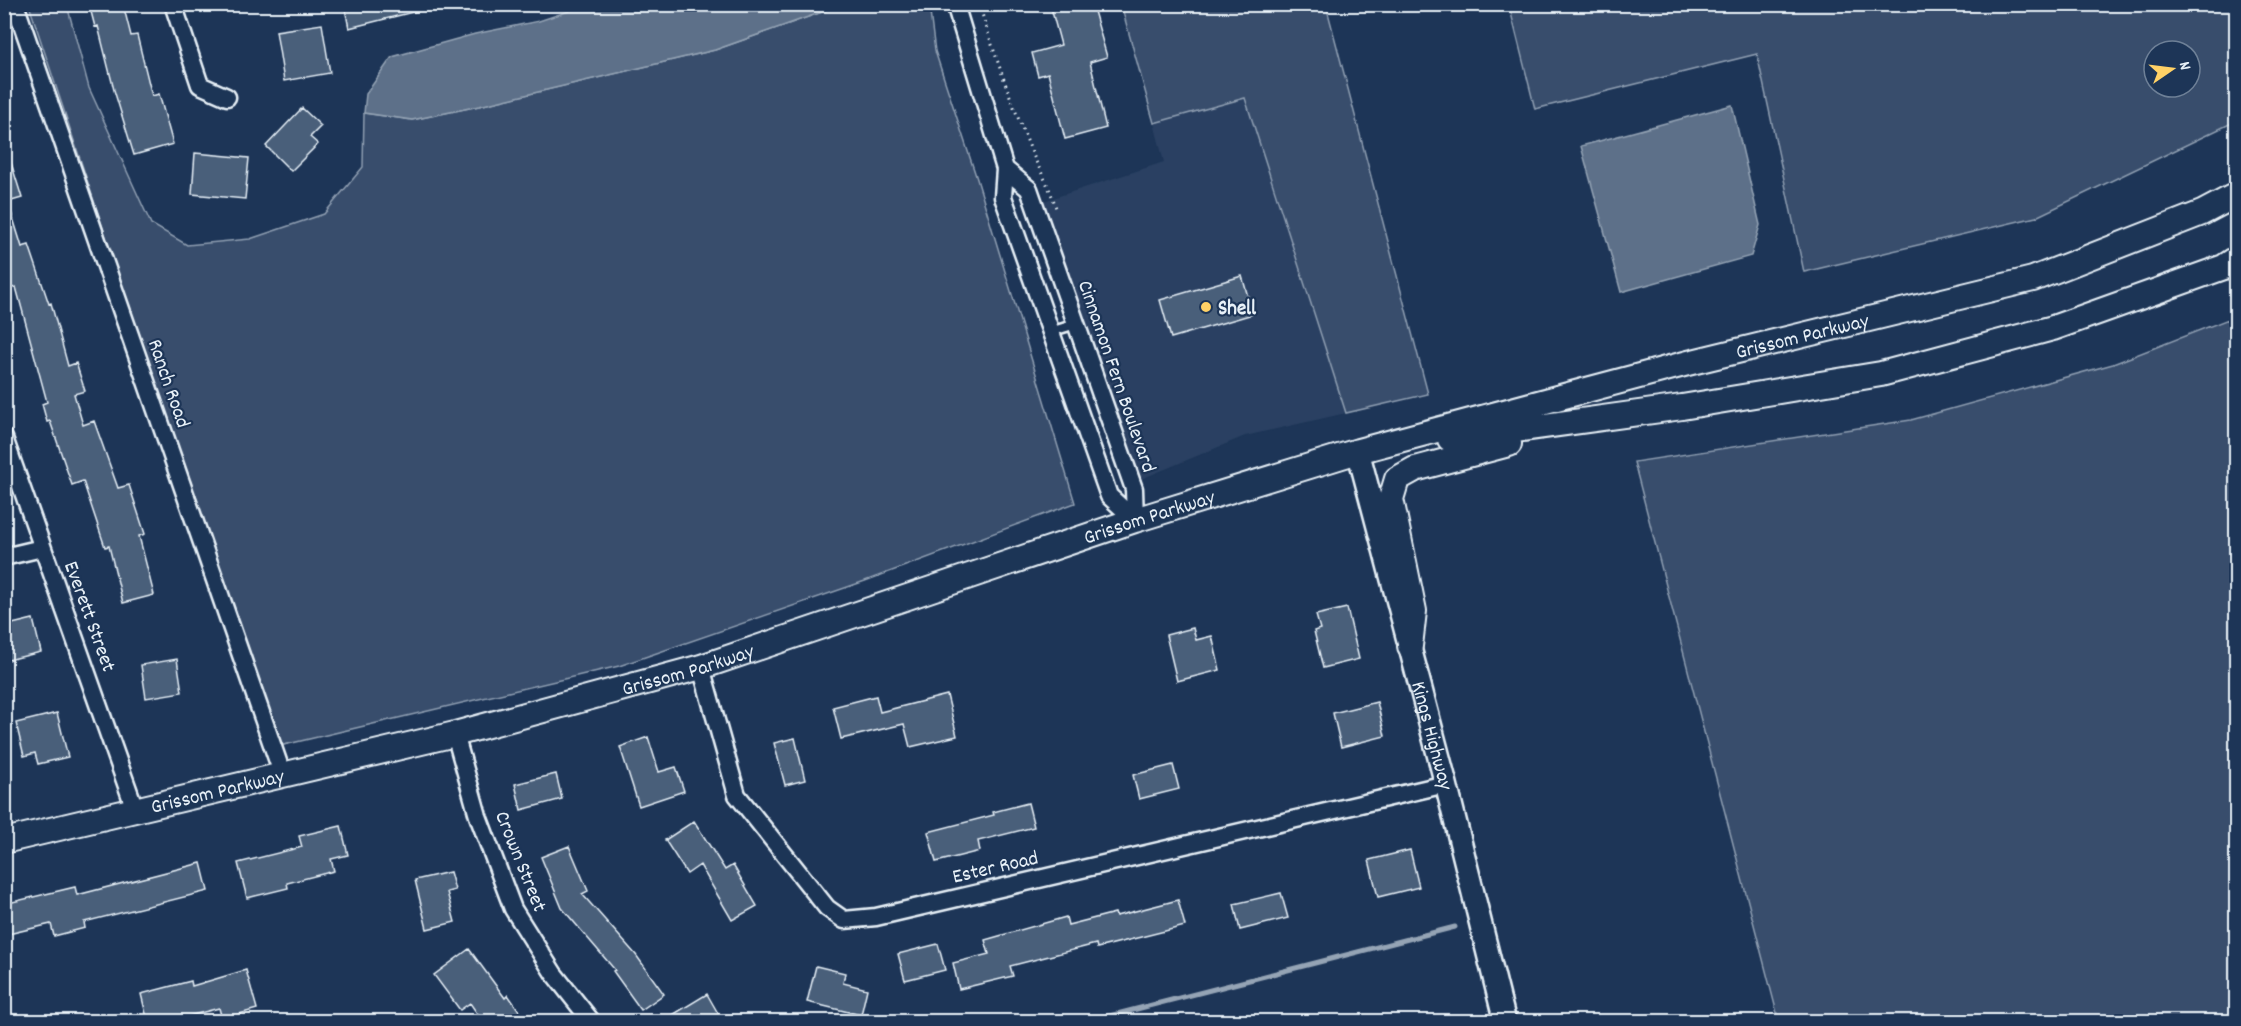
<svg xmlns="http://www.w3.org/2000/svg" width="2241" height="1026" font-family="Dekko,sans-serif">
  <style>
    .built { fill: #2a4162 }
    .green { fill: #374d6c; stroke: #909fb2; stroke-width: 1.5; fill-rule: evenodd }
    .water { fill: #5d7089; stroke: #95a4b5; stroke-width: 1.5 }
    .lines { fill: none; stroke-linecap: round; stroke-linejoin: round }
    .stream { stroke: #95a4b5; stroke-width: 5 }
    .building { fill: #495e7a; stroke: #e8f1f8; stroke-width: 1.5 }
    .service-casing { stroke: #e8f1f8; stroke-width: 13 }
    .minor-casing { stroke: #e8f1f8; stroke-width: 21 }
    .tertiary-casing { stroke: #e8f1f8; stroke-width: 26 }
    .secondary-casing { stroke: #e8f1f8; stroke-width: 28 }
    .path { stroke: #e8f1f8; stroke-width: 3; stroke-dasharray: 1.5 4.5; stroke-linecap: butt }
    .service { stroke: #1d3557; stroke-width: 8 }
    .minor { stroke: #1d3557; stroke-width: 16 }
    .tertiary { stroke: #1d3557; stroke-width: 21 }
    .secondary { stroke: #1d3557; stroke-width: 24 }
    .poi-dot { fill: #ffd166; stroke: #1d3557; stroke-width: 2 }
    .labels { text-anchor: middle; stroke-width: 4.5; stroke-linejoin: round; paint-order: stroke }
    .poi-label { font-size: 21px; font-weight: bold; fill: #e8f1f8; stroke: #1d3557; text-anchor: start }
    .street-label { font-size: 21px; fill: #e8f1f8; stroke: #1d3557 }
  </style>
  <rect width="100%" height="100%" fill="#1d3557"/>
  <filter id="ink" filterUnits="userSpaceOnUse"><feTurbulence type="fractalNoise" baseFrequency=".0167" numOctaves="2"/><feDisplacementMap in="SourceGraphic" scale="12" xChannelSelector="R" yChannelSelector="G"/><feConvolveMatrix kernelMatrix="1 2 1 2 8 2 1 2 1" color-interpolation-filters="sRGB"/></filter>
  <g filter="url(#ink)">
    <path class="built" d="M 1244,97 L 1346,413 L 1245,436 L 1141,479 L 1044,201 L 1164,162 L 1154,123 Z"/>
    <path class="green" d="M 29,5 L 67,5 L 89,88 L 151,224 L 187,245 L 250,239 L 324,214 L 363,167 L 364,113 L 412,120 L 479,106 L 715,50 L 842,5 L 929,5 L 935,51 L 977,179 L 1075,503 L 865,581 L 619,666 L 275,747 Z
      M 1121,5 L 1326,5 L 1428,394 L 1346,413 L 1245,98 L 1154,123 Z
      M 1509,5 L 2236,5 L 2236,121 L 2036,217 L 1804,272 L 1757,54 L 1535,109 ZM 2154,51 L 2190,51 L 2190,87 L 2154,87 Z
      M 2236,316 L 2236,1021 L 1779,1021 L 1634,462 L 1911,420 L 2113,364 Z"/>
    <path class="water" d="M 587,5 L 587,4 L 842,5 L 715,50 L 479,106 L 412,120 L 364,113 L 366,94 L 392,57 L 475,34 L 539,21 Z
      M 1732,105 L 1760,225 L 1751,256 L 1621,292 L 1581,146 Z"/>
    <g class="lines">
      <path class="stream" d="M 1086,1022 L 1455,927"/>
    </g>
    <path class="building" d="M 89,4 L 123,4 L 131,36 L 137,35 L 152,96 L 159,94 L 173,144 L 134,155 L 114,90 L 98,26 L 95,27 Z
      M 344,4 L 420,4 L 421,10 L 349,28 Z
      M 1050,4 L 1092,4 L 1107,57 L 1090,62 L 1106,128 L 1065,139 L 1048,73 L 1038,76 L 1032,53 L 1061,45 Z
      M 322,24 L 330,73 L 284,81 L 276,31 Z
      M 302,108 L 321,126 L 310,137 L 318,144 L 291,171 L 266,146 Z
      M 4,153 L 8,153 L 22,198 L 8,202 L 22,247 L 29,245 L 49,304 L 51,303 L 68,366 L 76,363 L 85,391 L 74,394 L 83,425 L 94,421 L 118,488 L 129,485 L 145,534 L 139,536 L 154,595 L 123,603 L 109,546 L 105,547 L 83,481 L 72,485 L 50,421 L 47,422 L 42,404 L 47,402 L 16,287 L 8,289 L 4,279 Z
      M 195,153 L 249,158 L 245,199 L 192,194 Z
      M 1242,276 L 1253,314 L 1171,338 L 1160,300 Z
      M 1347,608 L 1359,659 L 1323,668 L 1314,631 L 1320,629 L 1316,615 Z
      M 33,619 L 41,652 L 4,661 L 4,626 Z
      M 1193,628 L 1196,640 L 1212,636 L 1220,670 L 1177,681 L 1166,635 Z
      M 177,659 L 182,692 L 146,698 L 141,665 Z
      M 947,695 L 957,736 L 910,747 L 904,724 L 841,739 L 833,707 L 876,696 L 880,712 Z
      M 1377,702 L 1385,736 L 1341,747 L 1333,713 Z
      M 57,713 L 68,757 L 38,764 L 35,753 L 24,756 L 16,723 Z
      M 648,737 L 659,772 L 676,767 L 684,791 L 639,806 L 620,747 Z
      M 795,738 L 805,780 L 785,785 L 774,743 Z
      M 1173,765 L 1179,789 L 1139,799 L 1133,775 Z
      M 556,774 L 562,799 L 521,810 L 515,784 Z
      M 1028,803 L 1034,827 L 978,841 L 980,851 L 936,862 L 928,832 L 994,815 L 993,812 Z
      M 694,821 L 725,870 L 733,865 L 757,906 L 732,920 L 700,865 L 687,874 L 665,840 Z
      M 341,826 L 348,855 L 331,859 L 334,871 L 287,883 L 288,888 L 247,898 L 238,863 L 302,847 L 299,836 Z
      M 569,846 L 588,891 L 582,894 L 636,955 L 664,994 L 641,1010 L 613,971 L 615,970 L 562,908 L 541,857 Z
      M 1410,850 L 1419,887 L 1378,897 L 1369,860 Z
      M 201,863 L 208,891 L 84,922 L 85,928 L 54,936 L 51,924 L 4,935 L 4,904 L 75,887 L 77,895 Z
      M 450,872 L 455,890 L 447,892 L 455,922 L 427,929 L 415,880 Z
      M 1281,893 L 1288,918 L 1240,930 L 1234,904 Z
      M 1178,900 L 1185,926 L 1097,948 L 1096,944 L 1010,966 L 1013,976 L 959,989 L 953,963 L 989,954 L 985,940 L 1066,917 L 1068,925 L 1115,913 L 1116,916 Z
      M 938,944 L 945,970 L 905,980 L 898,954 Z
      M 469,949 L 505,998 L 508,995 L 527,1022 L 483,1022 L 470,1003 L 460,1010 L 434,975 Z
      M 816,966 L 845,973 L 843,983 L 867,989 L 861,1015 L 807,1002 Z
      M 246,970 L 257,1009 L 222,1019 L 219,1008 L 178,1019 L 178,1022 L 148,1022 L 141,994 L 191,981 L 192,986 Z
      M 707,994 L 723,1022 L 661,1022 Z"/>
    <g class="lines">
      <g class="service-casing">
        <path id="service" d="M 1050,332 L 1076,324"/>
      </g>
      <g class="minor-casing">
        <path id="minor" d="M 15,4 L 283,776
          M 173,4 L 200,85 L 227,97
          M 955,4 L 1005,169 L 1003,197 L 1109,496 L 1135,520
          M 1005,169 L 1029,189 L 1134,489 L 1135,520
          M 4,438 L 135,809
          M 4,557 L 42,548
          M 701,667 L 737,795 L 827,908 L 844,920 L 876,917 L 1446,784
          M 455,734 L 478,816 L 513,909 L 554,974 L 592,1022"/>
      </g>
      <g class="tertiary-casing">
        <g id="tertiary">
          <path id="s1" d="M 1358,451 L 1446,784 L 1505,1022"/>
        </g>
      </g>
      <g class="secondary-casing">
        <g id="secondary">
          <path d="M 1450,439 L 1682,407 L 1881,374 L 2053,328 L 2224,267 L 2236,259"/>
          <path d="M 1410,646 L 1414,611 L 1391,499 L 1397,479 L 1415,469 L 1509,444"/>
          <path id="s2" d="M 4,841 L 455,734 L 701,667 L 1135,520 L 1358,451 L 1688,363 L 2033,279 L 2202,213 L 2236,195"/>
        </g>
      </g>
      <path class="path" d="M 979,4 C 994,53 1011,101 1030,148 C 1039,170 1049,184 1056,208"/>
      <use href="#service" class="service"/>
      <use href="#minor" class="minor"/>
      <use href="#tertiary" class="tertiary"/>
      <use href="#secondary" class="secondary"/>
    </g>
  </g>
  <circle class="poi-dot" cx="1206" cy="307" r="6"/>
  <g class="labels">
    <g class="poi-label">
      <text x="1218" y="314">Shell</text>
    </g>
    <g class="street-label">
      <text dy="7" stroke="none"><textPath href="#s2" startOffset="1869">Grissom Parkway</textPath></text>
      <text transform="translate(1118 376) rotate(71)" y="7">Cinnamon Fern Boulevard</text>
      <text transform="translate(170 383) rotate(71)" y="7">Ranch Road</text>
      <text dy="7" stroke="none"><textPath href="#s2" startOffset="1191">Grissom Parkway</textPath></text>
      <text transform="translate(91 616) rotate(70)" y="7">Everett Street</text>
      <text dy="7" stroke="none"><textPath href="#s2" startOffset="705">Grissom Parkway</textPath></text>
      <text dy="7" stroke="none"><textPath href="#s1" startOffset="294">Kings Highway</textPath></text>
      <text dy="7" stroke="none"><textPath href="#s2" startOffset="219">Grissom Parkway</textPath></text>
      <text transform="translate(522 861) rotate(68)" y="7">Crown Street</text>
      <text transform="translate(995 866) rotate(-13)" y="7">Ester Road</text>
    </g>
  </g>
  <rect width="2241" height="1026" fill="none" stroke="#1d3557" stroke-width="24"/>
  <rect x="12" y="12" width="2217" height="1002" fill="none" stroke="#e8f1f8" stroke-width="2" filter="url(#ink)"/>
  <g transform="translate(2172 69) rotate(76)"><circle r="28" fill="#1d3557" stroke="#6e8097" stroke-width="1.5"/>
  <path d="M0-4.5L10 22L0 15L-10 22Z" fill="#ffd166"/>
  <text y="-9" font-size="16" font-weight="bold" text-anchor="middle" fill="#e8f1f8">N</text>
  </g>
</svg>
